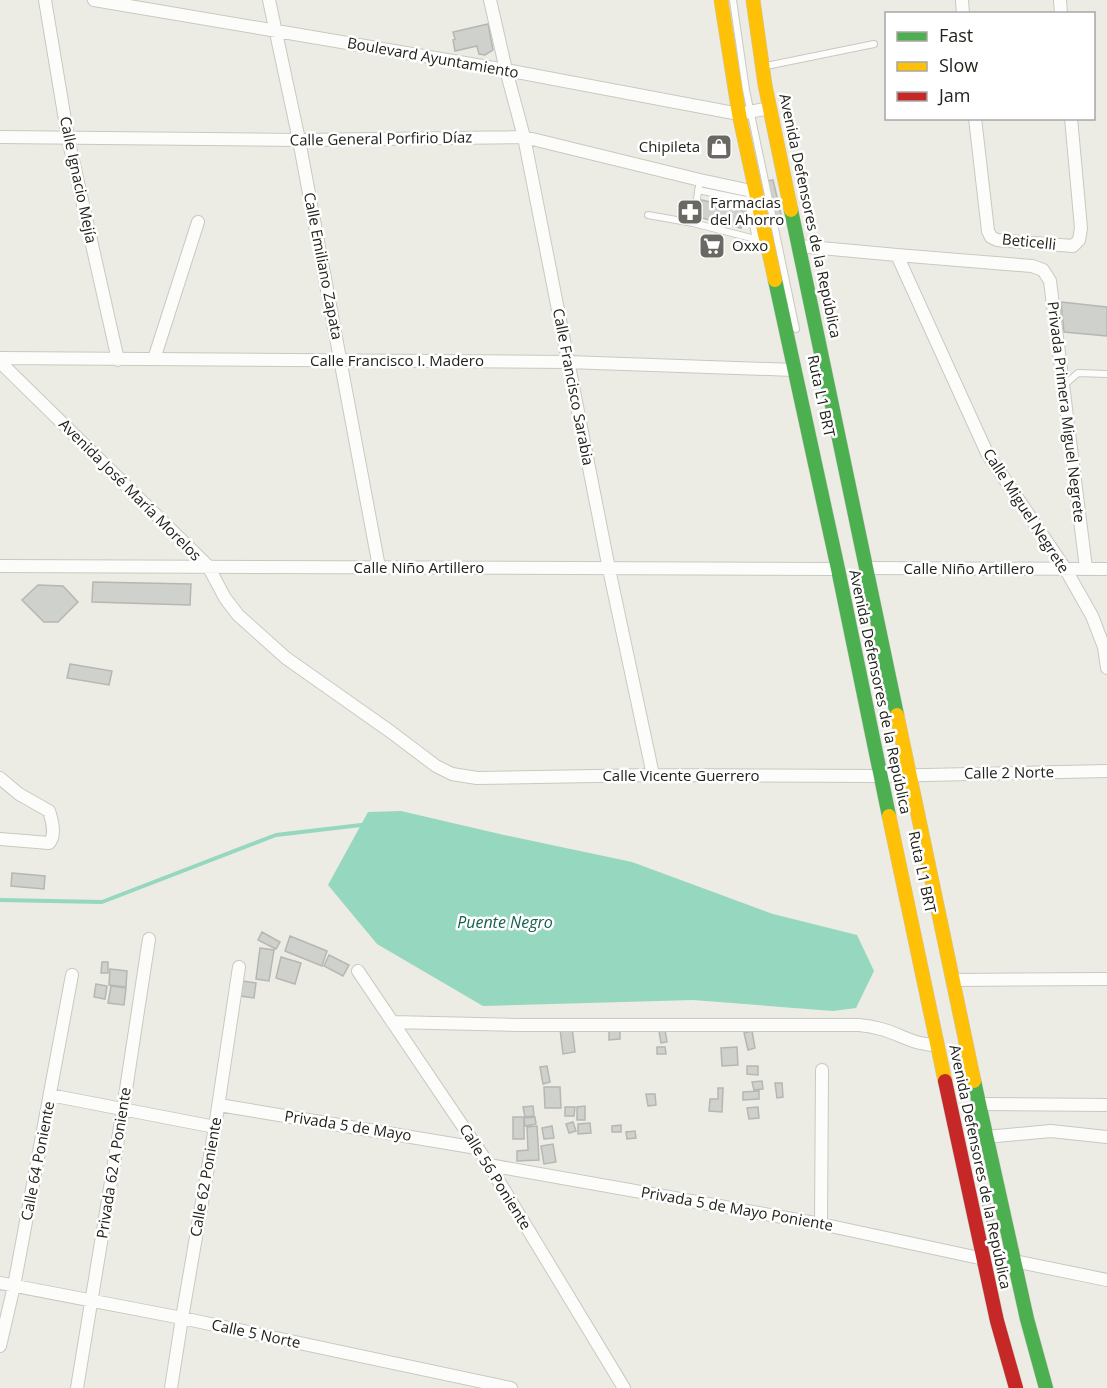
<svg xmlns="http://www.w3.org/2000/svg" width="1107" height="1388" font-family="'Open Sans',sans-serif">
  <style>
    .water { fill: #96d7c0 }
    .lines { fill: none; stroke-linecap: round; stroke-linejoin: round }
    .stream { stroke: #96d7c0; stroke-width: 4 }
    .building { fill: #cfd1cc; stroke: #b6b7b2; stroke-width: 1.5 }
    .lane-casing { stroke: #c9c9c3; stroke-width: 8 }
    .street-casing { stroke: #c9c9c3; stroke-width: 14 }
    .fast-casing { stroke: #c9c9c3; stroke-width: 15 }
    .slow-casing { stroke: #c9c9c3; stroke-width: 15 }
    .jam-casing { stroke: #c9c9c3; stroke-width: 15 }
    .lane { stroke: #fcfcfb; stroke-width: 6 }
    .street { stroke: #fcfcfb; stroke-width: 12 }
    .fast { stroke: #4caf50; stroke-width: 14 }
    .slow { stroke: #ffc107; stroke-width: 14 }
    .jam { stroke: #c62828; stroke-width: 14 }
    .labels { text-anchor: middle; stroke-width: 5; stroke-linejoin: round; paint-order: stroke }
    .street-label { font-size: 15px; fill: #22221d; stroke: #fff }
    .poi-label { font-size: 15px; fill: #22221d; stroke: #fff; text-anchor: start }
    .water-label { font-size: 16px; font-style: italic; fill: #155f4c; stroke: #fff }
  </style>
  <rect width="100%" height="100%" fill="#ecebe4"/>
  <path class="water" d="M 401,811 L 504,835 L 632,862 L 773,914 L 857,935 L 874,971 L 856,1008 L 833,1011 L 693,1000 L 483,1006 L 377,944 L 328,885 L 368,812 Z"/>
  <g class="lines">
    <path class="stream" d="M 0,900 L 102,902 L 276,835 L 361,825 L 364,826"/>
  </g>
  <path class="building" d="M 488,24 L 493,50 L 485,55 L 479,54 L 477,46 L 455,51 L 453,40 L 455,39 L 453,32 Z
    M 773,180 L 783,223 L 775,224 L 766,181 Z
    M 702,200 L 745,211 L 741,228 L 698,217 Z
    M 1061,302 L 1107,307 L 1107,336 L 1064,332 Z
    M 93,582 L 191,584 L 190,605 L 92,602 Z
    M 38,585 L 63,586 L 78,602 L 58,622 L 44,622 L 22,600 Z
    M 70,664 L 112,671 L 109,685 L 67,678 Z
    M 12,873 L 45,876 L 44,889 L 11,886 Z
    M 262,932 L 280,942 L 276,949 L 258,940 Z
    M 290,936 L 327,951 L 322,966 L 285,951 Z
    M 260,948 L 274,950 L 269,981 L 256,979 Z
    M 329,955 L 349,965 L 343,976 L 324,966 Z
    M 281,957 L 301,963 L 295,984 L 276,978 Z
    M 102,962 L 108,962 L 108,973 L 101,973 Z
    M 110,969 L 127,971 L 126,987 L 109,985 Z
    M 243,981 L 256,983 L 254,998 L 240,996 Z
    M 96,984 L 107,986 L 105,999 L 94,997 Z
    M 111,986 L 126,988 L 124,1005 L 108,1003 Z
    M 572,1027 L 575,1052 L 563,1054 L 560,1029 Z
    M 620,1030 L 620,1039 L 609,1040 L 609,1031 Z
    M 665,1030 L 667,1042 L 661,1043 L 659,1031 Z
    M 752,1031 L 755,1048 L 748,1050 L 744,1033 Z
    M 657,1047 L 665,1047 L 666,1054 L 657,1054 Z
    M 737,1047 L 738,1065 L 722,1066 L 721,1048 Z
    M 547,1066 L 550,1082 L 543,1084 L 540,1067 Z
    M 747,1066 L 758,1066 L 758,1075 L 747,1074 Z
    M 762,1081 L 763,1089 L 754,1090 L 752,1082 Z
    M 775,1083 L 782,1083 L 783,1097 L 777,1098 Z
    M 544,1087 L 560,1087 L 561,1108 L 545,1108 Z
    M 718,1088 L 723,1088 L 722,1112 L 709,1111 L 710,1099 L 718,1099 Z
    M 759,1091 L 759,1099 L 743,1100 L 743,1092 Z
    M 646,1094 L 655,1094 L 656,1105 L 648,1106 Z
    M 533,1106 L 534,1116 L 525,1117 L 523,1107 Z
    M 585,1106 L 585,1120 L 577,1120 L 577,1107 Z
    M 565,1107 L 575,1107 L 574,1116 L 565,1116 Z
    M 758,1107 L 759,1118 L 749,1119 L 747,1108 Z
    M 513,1117 L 524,1117 L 524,1139 L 513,1139 Z
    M 535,1117 L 536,1124 L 525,1126 L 524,1118 Z
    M 573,1122 L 576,1131 L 569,1133 L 566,1124 Z
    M 590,1123 L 591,1133 L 578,1134 L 578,1124 Z
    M 621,1125 L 621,1132 L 612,1132 L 612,1126 Z
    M 537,1126 L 539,1160 L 517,1161 L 517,1151 L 528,1150 L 527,1127 Z
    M 552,1126 L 554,1138 L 544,1139 L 542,1128 Z
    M 635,1131 L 636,1138 L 627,1139 L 626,1132 Z
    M 553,1144 L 556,1162 L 544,1164 L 541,1146 Z
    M 986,1186 L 996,1229 L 989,1231 L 979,1188 Z"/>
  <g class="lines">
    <g class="lane-casing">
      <path id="lane" d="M 733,0 L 746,90 L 796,329
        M 766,66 L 874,44
        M 700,180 L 693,223 L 763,241
        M 698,190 L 756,202
        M 748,199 L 756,240
        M 648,215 L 693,223
        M 1063,386 L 1078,373 L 1107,374"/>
    </g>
    <g class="street-casing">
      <path id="street" d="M 45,0 L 68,138 L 118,360
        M 94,0 L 506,70 L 739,114 L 770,108
        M 269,0 L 299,140 L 379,567
        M 490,0 L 506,70 L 524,137 L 609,569 L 653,775
        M 962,0 L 963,14
        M 1060,0 L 1061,14
        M 975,118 L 988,231 L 991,237 L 997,240 L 1073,246 L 1079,240 L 1081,228 L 1071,118
        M 0,137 L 299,140 L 524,137 L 700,180 L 756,192
        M 799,246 L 897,255 L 1032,266 L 1043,270 L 1050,281 L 1086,568
        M 897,255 L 987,453 L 1066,570 L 1092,616 L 1104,647 L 1107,668
        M 0,358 L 568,362 L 794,370
        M 154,359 L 198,222
        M 0,362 L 208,566 L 225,598 L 238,615 L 286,658 L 391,732 L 436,766 L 452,774 L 477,778 L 653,775 L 880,776 L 1107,771
        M 0,566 L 838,569
        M 868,568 L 1107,569
        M 0,778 L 19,794 L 49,811 C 52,820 56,836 49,843 L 0,839
        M 358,971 L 489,1165 L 624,1388
        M 953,980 L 1107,979
        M 392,1022 L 520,1025 L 859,1025 C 882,1027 892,1033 913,1041 C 921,1044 929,1044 937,1046
        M 50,1095 L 215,1127
        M 980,1104 L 1107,1105
        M 219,1105 L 477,1148
        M 986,1137 L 1051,1131 L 1107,1137
        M 489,1165 L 821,1224 L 984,1259
        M 821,1224 L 822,1070
        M 1014,1261 L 1107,1280
        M 0,1283 L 182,1318 L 511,1388
        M 0,1346 L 14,1286 L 72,975
        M 77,1388 L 123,1109 L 149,939
        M 171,1388 L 182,1318 L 215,1127 L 239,967"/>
    </g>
    <g class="fast-casing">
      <path id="fast" d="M 791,210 L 897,715
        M 775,280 L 838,569 L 889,816
        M 974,1081 L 1027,1319 L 1046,1388"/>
    </g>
    <g class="slow-casing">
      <path id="slow" d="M 721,0 L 739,114 L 775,280
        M 753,0 L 765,85 L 791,210
        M 897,715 L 974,1081
        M 889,816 L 945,1081"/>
    </g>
    <g class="jam-casing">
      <path id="jam" d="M 945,1081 L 997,1321 L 1016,1388"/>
    </g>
    <use href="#lane" class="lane"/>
    <use href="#street" class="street"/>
    <use href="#fast" class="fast"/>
    <use href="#slow" class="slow"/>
    <use href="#jam" class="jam"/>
  </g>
  <defs>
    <g id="shop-square" transform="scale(1.35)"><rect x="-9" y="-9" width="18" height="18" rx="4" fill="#696863" stroke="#fff"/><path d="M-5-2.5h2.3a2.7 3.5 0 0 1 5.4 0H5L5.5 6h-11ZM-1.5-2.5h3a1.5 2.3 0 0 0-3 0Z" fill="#fff"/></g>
    <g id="pharmacy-square" transform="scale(1.35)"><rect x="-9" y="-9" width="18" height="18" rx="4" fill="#696863" stroke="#fff"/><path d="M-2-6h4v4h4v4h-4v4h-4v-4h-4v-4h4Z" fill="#fff"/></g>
    <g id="supermarket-square" transform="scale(1.35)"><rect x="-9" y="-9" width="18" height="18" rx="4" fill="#696863" stroke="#fff"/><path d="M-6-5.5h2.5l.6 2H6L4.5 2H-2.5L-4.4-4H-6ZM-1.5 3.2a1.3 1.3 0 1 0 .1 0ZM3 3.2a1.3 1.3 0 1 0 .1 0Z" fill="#fff"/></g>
  </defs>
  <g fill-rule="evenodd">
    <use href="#shop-square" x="719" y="147"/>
    <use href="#pharmacy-square" x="690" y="212"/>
    <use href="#supermarket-square" x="712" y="246"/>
  </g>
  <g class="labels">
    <g class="street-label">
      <text transform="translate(433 58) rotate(10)" y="5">Boulevard Ayuntamiento</text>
      <text transform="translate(381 139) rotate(-1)" y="5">Calle General Porfirio Díaz</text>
      <text transform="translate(78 180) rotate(78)" y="5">Calle Ignacio Mejía</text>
      <text transform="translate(810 216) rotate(78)" y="5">Avenida Defensores de la República</text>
      <text transform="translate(1029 242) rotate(6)" y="5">Beticelli</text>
      <text transform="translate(323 266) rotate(79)" y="5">Calle Emiliano Zapata</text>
      <text x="397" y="366">Calle Francisco I. Madero</text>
      <text transform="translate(573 387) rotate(79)" y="5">Calle Francisco Sarabia</text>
      <text transform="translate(821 396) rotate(78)" y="5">Ruta L1 BRT</text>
      <text transform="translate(1066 412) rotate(83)" y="5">Privada Primera Miguel Negrete</text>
      <text transform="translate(130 490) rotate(45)" y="5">Avenida José María Morelos</text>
      <text transform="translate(1026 511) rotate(57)" y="5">Calle Miguel Negrete</text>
      <text x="419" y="573">Calle Niño Artillero</text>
      <text x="969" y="574">Calle Niño Artillero</text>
      <text transform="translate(880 692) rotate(78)" y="5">Avenida Defensores de la República</text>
      <text transform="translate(1009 773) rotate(-1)" y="5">Calle 2 Norte</text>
      <text x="681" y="781">Calle Vicente Guerrero</text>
      <text transform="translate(922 872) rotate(78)" y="5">Ruta L1 BRT</text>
      <text transform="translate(348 1126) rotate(9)" y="5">Privada 5 de Mayo</text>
      <text transform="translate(38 1161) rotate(-79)" y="5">Calle 64 Poniente</text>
      <text transform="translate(114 1163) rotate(-81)" y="5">Privada 62 A Poniente</text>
      <text transform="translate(980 1167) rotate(78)" y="5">Avenida Defensores de la República</text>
      <text transform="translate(206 1177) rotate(-80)" y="5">Calle 62 Poniente</text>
      <text transform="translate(495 1177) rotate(58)" y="5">Calle 56 Poniente</text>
      <text transform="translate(737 1209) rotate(10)" y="5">Privada 5 de Mayo Poniente</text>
      <text transform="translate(256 1334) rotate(12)" y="5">Calle 5 Norte</text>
    </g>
    <g class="poi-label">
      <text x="700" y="152" text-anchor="end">Chipileta</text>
      <text x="710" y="208">Farmacias<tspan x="710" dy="17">del Ahorro</tspan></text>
      <text x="732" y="251">Oxxo</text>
    </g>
    <g class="water-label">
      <text x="505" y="928">Puente Negro</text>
    </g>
  </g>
  <rect x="885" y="12" width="210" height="108" fill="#ffffff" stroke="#a7a7a5" stroke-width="1.5"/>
  <rect x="897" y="32" width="30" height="9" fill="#4caf50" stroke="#a7a7a5" stroke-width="1.5"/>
  <text x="939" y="42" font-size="18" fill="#22221d">Fast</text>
  <rect x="897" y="62" width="30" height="9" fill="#ffc107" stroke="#a7a7a5" stroke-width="1.5"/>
  <text x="939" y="72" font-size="18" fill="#22221d">Slow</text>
  <rect x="897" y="92" width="30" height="9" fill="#c62828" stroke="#a7a7a5" stroke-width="1.5"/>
  <text x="939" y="102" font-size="18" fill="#22221d">Jam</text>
</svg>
